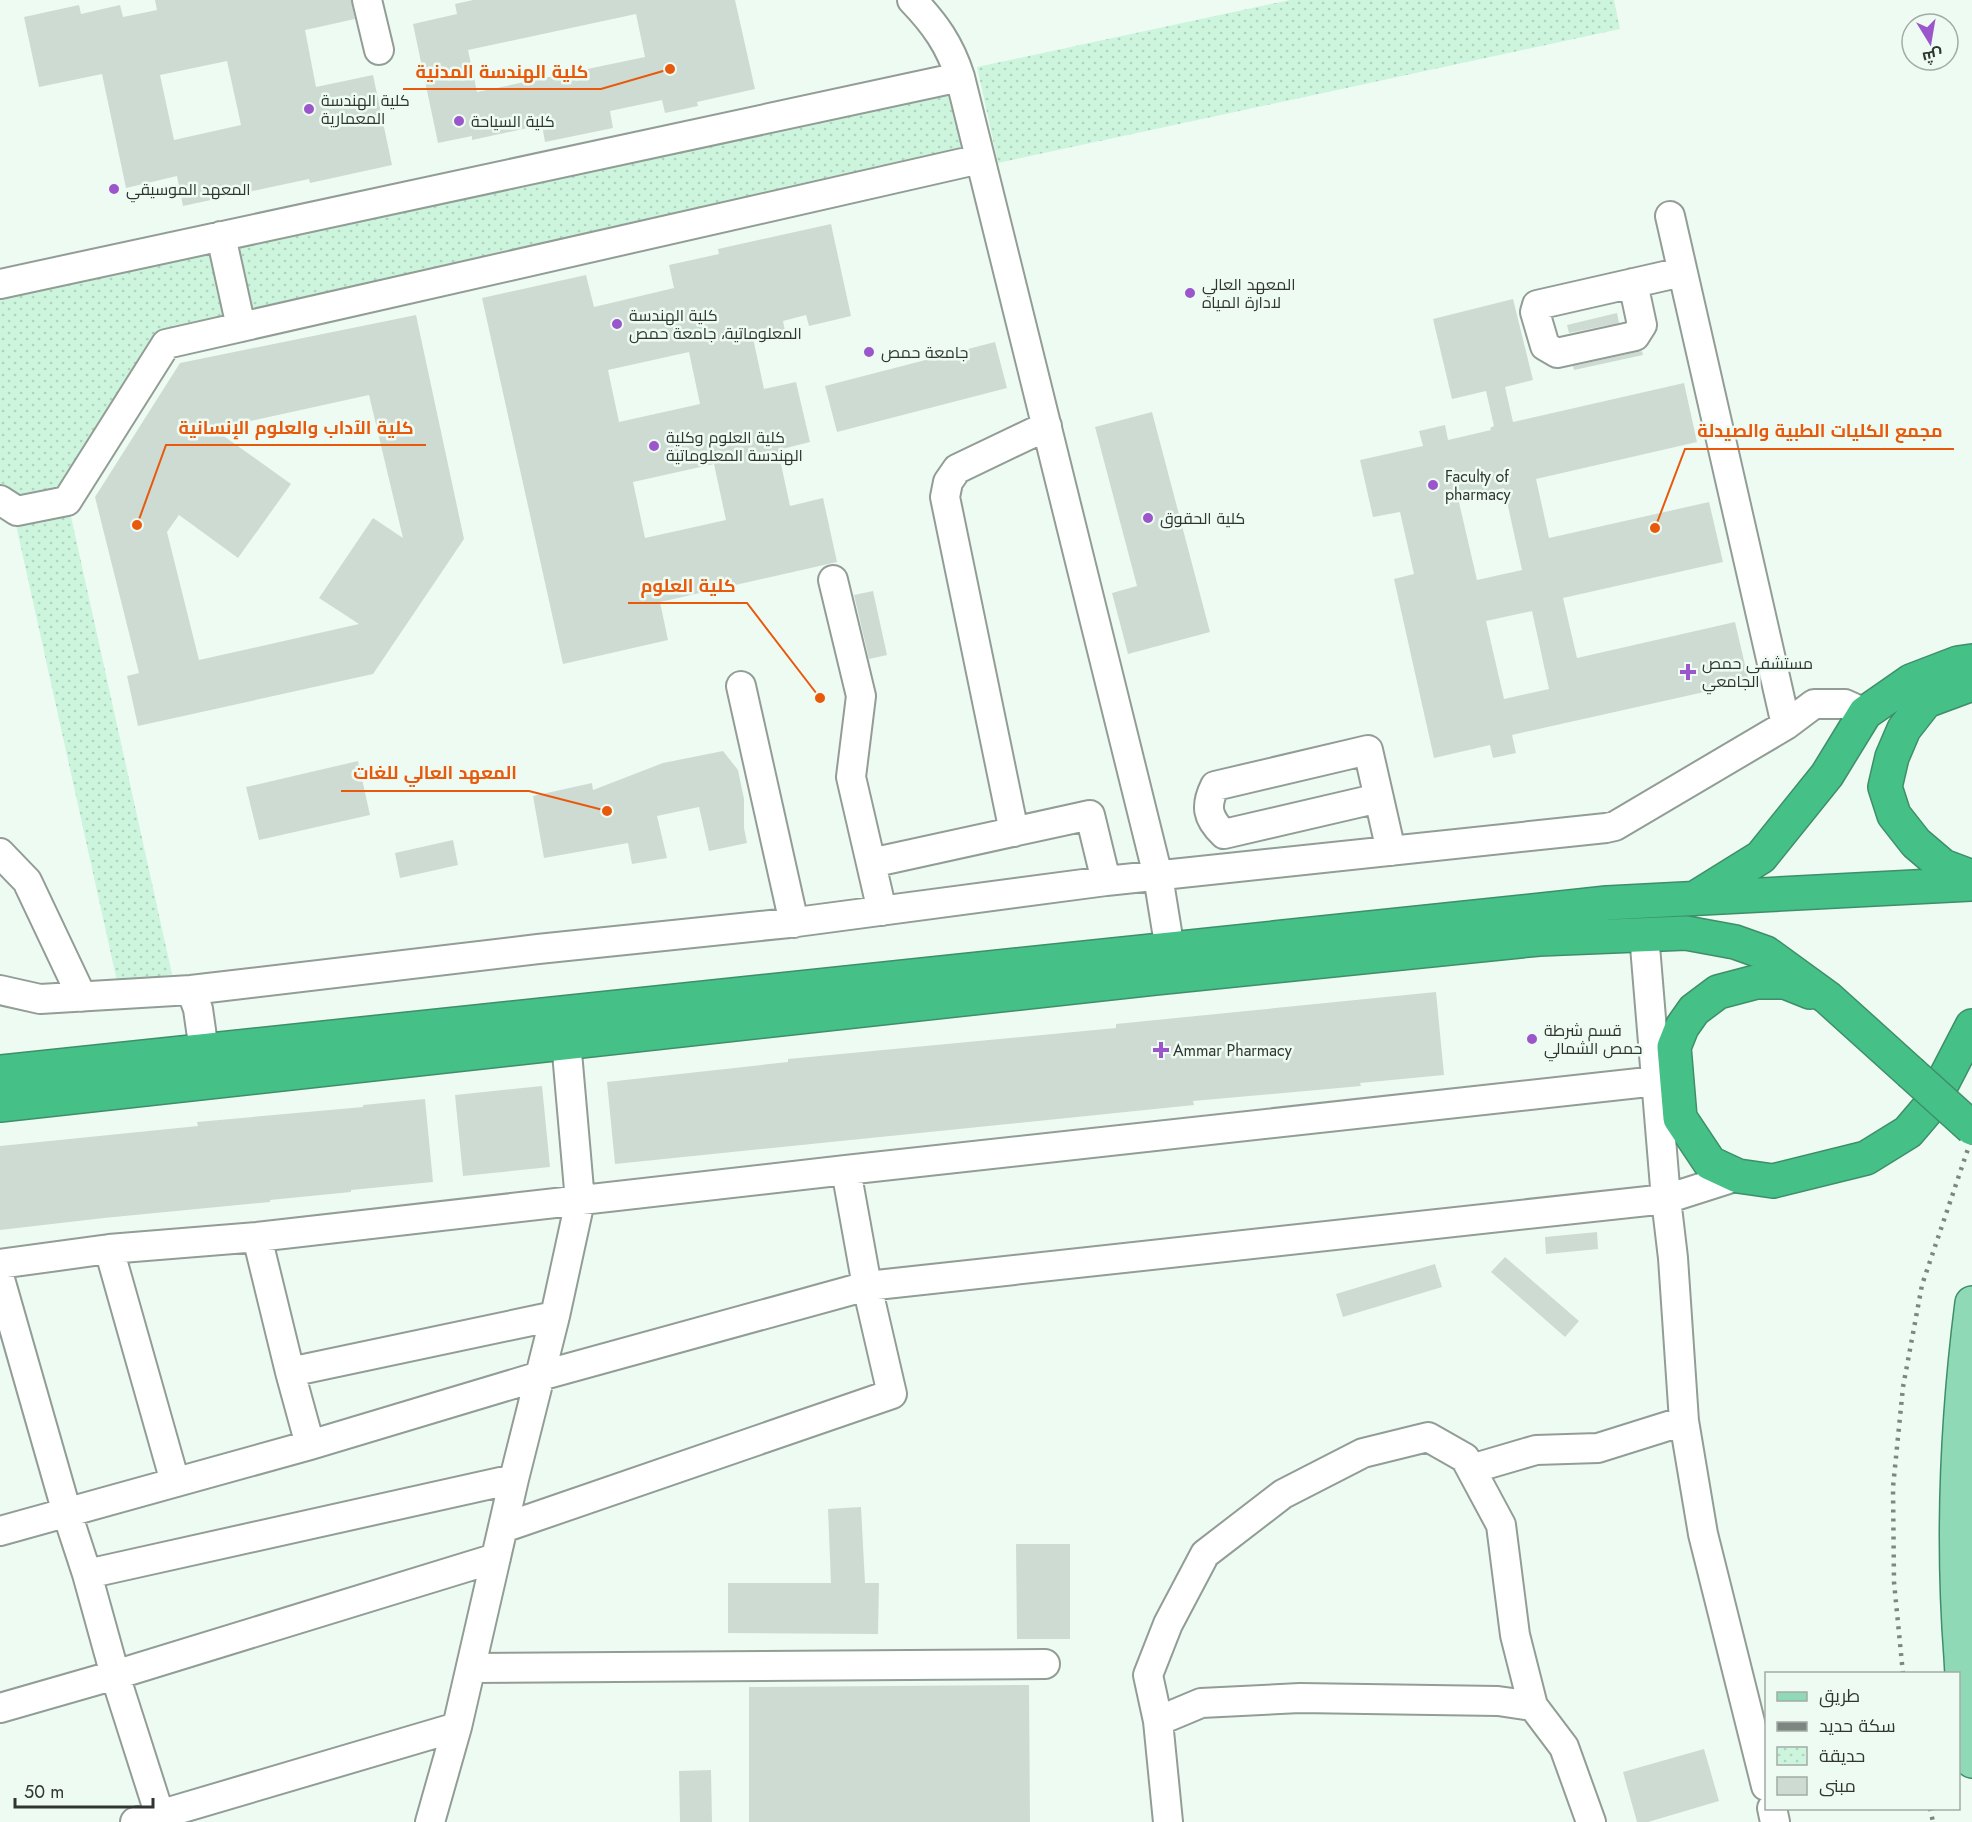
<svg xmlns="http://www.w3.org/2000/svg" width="1972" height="1822" font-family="Jost,Cairo,sans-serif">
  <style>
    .park { fill: url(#park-dots) }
    .building { fill: #cedbd3; fill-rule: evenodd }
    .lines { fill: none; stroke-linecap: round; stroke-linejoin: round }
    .minor-casing { stroke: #919d95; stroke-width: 32 }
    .major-casing { stroke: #3e8f69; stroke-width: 36 }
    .highway-casing { stroke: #3e8f69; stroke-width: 36 }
    .minor { stroke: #fff; stroke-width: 28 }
    .major { stroke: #8fd9b6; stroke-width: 33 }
    .highway { stroke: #45c086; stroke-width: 33 }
    .rail { stroke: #7e8681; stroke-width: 4.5; stroke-dasharray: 3 6; stroke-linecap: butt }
    .highway-bridge-casing { stroke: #3e8f69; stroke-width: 36; stroke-linecap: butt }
    .highway-bridge { stroke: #45c086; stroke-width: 33 }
    .poi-dot { fill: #9b56cb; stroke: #eefbf3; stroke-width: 2 }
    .labels { text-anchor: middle; stroke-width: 5; stroke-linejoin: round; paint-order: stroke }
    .poi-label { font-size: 16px; fill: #303532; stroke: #eefbf3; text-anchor: start }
    .leader { fill: none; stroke: #e8590c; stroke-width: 2 }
    .callout-dot { fill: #e8590c; stroke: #eefbf3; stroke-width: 2 }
    .callout-label { font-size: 18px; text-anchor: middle; font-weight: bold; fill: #e8590c; stroke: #eefbf3; stroke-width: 5; stroke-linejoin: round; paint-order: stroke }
  </style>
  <defs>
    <pattern id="park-dots" width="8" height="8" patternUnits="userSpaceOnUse" patternTransform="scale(1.5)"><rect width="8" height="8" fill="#cdf5dd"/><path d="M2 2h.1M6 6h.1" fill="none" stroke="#b0d3be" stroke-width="1.8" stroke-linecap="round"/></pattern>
  </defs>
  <rect width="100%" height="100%" fill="#eefbf3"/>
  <path class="park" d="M 1290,0 L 1614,0 L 1620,29 L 998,163 L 977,67 Z
    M 956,86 L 971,158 L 247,315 L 231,243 Z
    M 219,246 L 229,317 L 163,330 L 64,492 L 18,503 L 0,491 L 0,292 Z
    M 70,512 L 172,974 L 118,986 L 16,525 Z"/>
  <path class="building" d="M 155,0 L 351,0 L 355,19 L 305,30 L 316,87 L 373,75 L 392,165 L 310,183 L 309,179 L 183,206 L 177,176 L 126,188 L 102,74 L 39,87 L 24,17 L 79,5 L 81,14 L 120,5 L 123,17 L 157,10 ZM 227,61 L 241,125 L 174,140 L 160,75 Z
    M 473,0 L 735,0 L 755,89 L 697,102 L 698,106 L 665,113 L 662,100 L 610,111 L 613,128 L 545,142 L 542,125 L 472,140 L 472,136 L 438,143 L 413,24 L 457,14 L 455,4 ZM 636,14 L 645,57 L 477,92 L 468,50 Z
    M 831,224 L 851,316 L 809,326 L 806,315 L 783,321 L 785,331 L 753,338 L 764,389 L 796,382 L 810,442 L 778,450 L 790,506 L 823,498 L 837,562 L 660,602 L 668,640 L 563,664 L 482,298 L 586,275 L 594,307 L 674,288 L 669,265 L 719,254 L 718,249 ZM 689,352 L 700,404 L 619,422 L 608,370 ZM 714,464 L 726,520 L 645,538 L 633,482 Z
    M 1513,299 L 1533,380 L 1505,387 L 1513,422 L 1684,383 L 1697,442 L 1536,479 L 1549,538 L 1709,502 L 1723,562 L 1563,598 L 1577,658 L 1735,622 L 1749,682 L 1512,735 L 1516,753 L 1493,758 L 1490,745 L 1434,758 L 1394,579 L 1414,574 L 1400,512 L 1373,517 L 1360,460 L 1423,446 L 1419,431 L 1445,425 L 1448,440 L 1491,430 L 1490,428 L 1494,426 L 1486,391 L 1452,399 L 1433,319 ZM 1504,488 L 1522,570 L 1477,580 L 1458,498 ZM 1532,611 L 1549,689 L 1504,699 L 1486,621 Z
    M 1617,313 L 1619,323 L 1569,333 L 1567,325 Z
    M 416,315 L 464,539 L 373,674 L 138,726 L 127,676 L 139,673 L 95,497 L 180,363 ZM 369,395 L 403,538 L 373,518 L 319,598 L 359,624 L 199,660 L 167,532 L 179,515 L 238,558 L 291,484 L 214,429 Z
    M 995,342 L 1007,388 L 837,432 L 825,386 Z
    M 1642,351 L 1643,355 L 1574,370 L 1573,366 Z
    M 1152,412 L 1210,632 L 1128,654 L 1112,593 L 1137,586 L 1095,427 Z
    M 873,591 L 887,655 L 869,659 L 854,595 Z
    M 723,751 L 738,770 L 744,799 L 744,828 L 747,843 L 709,851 L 699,807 L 657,816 L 667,858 L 632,864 L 628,843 L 544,858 L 533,796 L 592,783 L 593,790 L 663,763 Z
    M 358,761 L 370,815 L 259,840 L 246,787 Z
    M 453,840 L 458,865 L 400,878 L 395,853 Z
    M 1436,992 L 1444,1075 L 1360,1083 L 1361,1086 L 1193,1101 L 1194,1105 L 615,1164 L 607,1082 L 788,1062 L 788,1059 L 1116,1028 L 1116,1024 Z
    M 542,1086 L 550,1167 L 463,1176 L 455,1095 Z
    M 425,1099 L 433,1182 L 351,1190 L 351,1192 L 270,1200 L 270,1202 L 104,1218 L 0,1230 L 0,1146 L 198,1126 L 197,1122 L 363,1107 L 363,1105 Z
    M 1597,1232 L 1598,1249 L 1546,1254 L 1545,1237 Z
    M 1505,1257 L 1579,1321 L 1565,1337 L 1491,1272 Z
    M 1435,1264 L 1442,1287 L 1343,1317 L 1336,1294 Z
    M 861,1507 L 865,1583 L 879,1583 L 878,1634 L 728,1633 L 728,1583 L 831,1583 L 828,1509 Z
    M 1016,1544 L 1070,1544 L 1070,1639 L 1017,1639 Z
    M 1029,1685 L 1030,1822 L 749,1822 L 749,1687 Z
    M 1704,1749 L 1719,1801 L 1648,1822 L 1637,1822 L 1623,1772 Z
    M 711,1770 L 712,1822 L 680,1822 L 679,1771 Z"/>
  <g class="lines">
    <g class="minor-casing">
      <path id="minor" d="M 367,0 L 379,50
        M 912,0 C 935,24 950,45 960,77 L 1158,876 L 1170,950
        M 1670,216 L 1786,725
        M 221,236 L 241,327
        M 1633,283 L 1642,325 L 1635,336 L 1557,353 L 1545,346 L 1535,312 L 1537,305 L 1682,272
        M 0,284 L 960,77
        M 0,500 L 17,511 L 67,501 L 166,344 L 980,159
        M 833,580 L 861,696 L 851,777 L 882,911
        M 741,686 L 794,923
        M 1379,798 L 1224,834 C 1207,818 1205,806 1215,786 L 1368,750 L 1391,851
        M 1014,832 L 945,497 L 948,482 L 957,469 L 1047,426
        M 0,853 L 27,881 L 82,997
        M 871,863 L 1090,815 L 1106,881
        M 1644,934 L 1666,1199 L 1673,1258 L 1684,1421 L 1703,1534 L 1766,1786
        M 0,990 L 40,999 L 191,990 L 538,949 L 789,923 L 1106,881 L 1606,828 L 1615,826 L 1786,725 L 1814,704 L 1845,704 L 1865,713
        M 191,990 L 198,1009 L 204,1051
        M 257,1237 L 290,1372 L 310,1445
        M 109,1249 L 175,1482
        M 0,1264 L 109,1249 L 257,1237 L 846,1170 L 1657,1081 L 1675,1077
        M 0,1279 L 67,1513 L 87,1574 L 115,1675 L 162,1822
        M 290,1372 L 555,1316
        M 1471,1469 L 1536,1450 L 1598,1448 L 1684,1421
        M 503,1528 L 892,1394 L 867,1286 L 846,1170
        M 0,1531 L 310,1445 L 540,1376 L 867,1286 L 1666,1199 L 1738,1176
        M 87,1574 L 514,1479
        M 471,1668 L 1045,1664
        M 0,1708 L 115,1675 L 496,1558
        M 1158,1721 L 1201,1703 L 1300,1698 L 1498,1701 L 1533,1706 L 1564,1747 L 1591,1822
        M 1772,1808 L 1775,1822
        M 135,1822 L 457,1727
        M 430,1822 L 457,1727 L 514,1479 L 555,1316 L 580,1201 L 566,1041
        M 1168,1822 L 1158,1721 L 1148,1675 L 1168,1624 L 1205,1554 L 1283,1494 L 1363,1453 L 1428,1437 L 1465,1458 L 1501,1525 L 1515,1635 L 1533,1706"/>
    </g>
    <g class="major-casing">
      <path id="major" d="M 1972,1303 C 1957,1420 1952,1539 1961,1657 C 1963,1692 1964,1728 1972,1761"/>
    </g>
    <g class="highway-casing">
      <path id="highway" d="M 1972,684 L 1926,701 L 1904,729 L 1892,757 L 1885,787 L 1894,815 L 1916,843 L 1943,866 L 1972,877
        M 1695,898 L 1761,857 L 1827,775 L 1865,713 L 1911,681 L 1958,663 L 1972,661
        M 1810,992 L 1785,982 L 1756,982 L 1718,992 L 1694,1010 L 1682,1027 L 1674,1047 L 1680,1118 L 1710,1163 L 1738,1176 L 1773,1181 L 1866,1158 L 1908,1132 L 1931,1105 L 1972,1026
        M 0,1072 L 1607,903 L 1972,884
        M 0,1105 L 1155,978 L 1539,939 L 1686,933 L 1735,942 L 1766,953 L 1828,998 L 1910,1072"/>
    </g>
    <use href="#minor" class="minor"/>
    <use href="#major" class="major"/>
    <use href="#highway" class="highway"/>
    <path class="rail" d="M 1903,1674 L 1894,1582 L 1893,1487 L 1903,1387 L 1922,1285 L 1972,1137
      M 1930,1808 L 1933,1822"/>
    <g class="highway-bridge-casing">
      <path id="highway-bridge" d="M 1910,1072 L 1972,1128"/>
    </g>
    <use href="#highway-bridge" class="highway-bridge"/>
  </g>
  <g class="poi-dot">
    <circle cx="309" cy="109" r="6"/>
    <circle cx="459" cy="121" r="6"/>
    <circle cx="114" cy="189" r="6"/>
    <circle cx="1190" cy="293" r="6"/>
    <circle cx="617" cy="324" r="6"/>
    <circle cx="869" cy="352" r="6"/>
    <circle cx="654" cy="446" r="6"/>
    <circle cx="1433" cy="485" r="6"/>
    <circle cx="1148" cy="518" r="6"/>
    <path d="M1685 663h6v6h6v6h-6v6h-6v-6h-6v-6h6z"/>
    <circle cx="1532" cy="1039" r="6"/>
    <path d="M1158 1041h6v6h6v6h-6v6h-6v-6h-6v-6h6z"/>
  </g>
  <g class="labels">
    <g class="poi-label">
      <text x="321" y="106">كلية الهندسة<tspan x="321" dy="18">المعمارية</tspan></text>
      <text x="471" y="127">كلية السياحة</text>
      <text x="126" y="195">المعهد الموسيقي</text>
      <text x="1202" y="290">المعهد العالي<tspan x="1202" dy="18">لادارة المياه</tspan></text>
      <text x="629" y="321">كلية الهندسة<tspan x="629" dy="18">المعلوماتية، جامعة حمص</tspan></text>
      <text x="881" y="358">جامعة حمص</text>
      <text x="666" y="443">كلية العلوم وكلية<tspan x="666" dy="18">الهندسة المعلوماتية</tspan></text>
      <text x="1445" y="482">Faculty of<tspan x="1445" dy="18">pharmacy</tspan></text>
      <text x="1160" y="524">كلية الحقوق</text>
      <text x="1702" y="669">مستشفى حمص<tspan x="1702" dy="18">الجامعي</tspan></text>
      <text x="1544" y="1036">قسم شرطة<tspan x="1544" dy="18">حمص الشمالي</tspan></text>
      <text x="1173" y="1056">Ammar Pharmacy</text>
    </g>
  </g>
  <path class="leader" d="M670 69L601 89H403M137 525L166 445H426M1655 528L1685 449H1954M820 698L747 603H628M607 811L529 791H341"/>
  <g class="callout-dot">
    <circle cx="670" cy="69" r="6"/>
    <circle cx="137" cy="525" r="6"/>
    <circle cx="1655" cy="528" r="6"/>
    <circle cx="820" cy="698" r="6"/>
    <circle cx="607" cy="811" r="6"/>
  </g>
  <g class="callout-label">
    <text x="502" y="78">كلية الهندسة المدنية</text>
    <text x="296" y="434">كلية الآداب والعلوم الإنسانية</text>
    <text x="1820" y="437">مجمع الكليات الطبية والصيدلة</text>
    <text x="688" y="592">كلية العلوم</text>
    <text x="435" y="779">المعهد العالي للغات</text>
  </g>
  <rect x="1765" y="1672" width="195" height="138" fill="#eefbf3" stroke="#a2aca6" stroke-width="1.5"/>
  <rect x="1777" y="1692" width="30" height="9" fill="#8fd9b6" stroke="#a2aca6" stroke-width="1.5"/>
  <text x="1819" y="1702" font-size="18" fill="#303532">طريق</text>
  <rect x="1777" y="1722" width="30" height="9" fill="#7e8681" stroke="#a2aca6" stroke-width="1.5"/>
  <text x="1819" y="1732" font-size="18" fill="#303532">سكة حديد</text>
  <rect x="1777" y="1747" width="30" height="18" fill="url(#park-dots)" stroke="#a2aca6" stroke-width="1.5"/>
  <text x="1819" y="1762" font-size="18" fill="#303532">حديقة</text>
  <rect x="1777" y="1777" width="30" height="18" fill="#cedbd3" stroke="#a2aca6" stroke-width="1.5"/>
  <text x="1819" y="1792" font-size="18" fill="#303532">مبنى</text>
  <g transform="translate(1930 42) rotate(169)"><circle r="28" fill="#eefbf3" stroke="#a2aca6" stroke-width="1.5"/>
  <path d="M0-4.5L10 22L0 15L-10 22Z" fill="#9b56cb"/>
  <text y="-9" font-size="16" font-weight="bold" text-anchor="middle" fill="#303532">ش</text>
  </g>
  <path d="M15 1798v9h138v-9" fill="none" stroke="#303532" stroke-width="3"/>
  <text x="24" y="1798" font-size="18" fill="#303532" stroke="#eefbf3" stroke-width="4.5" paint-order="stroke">50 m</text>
</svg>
